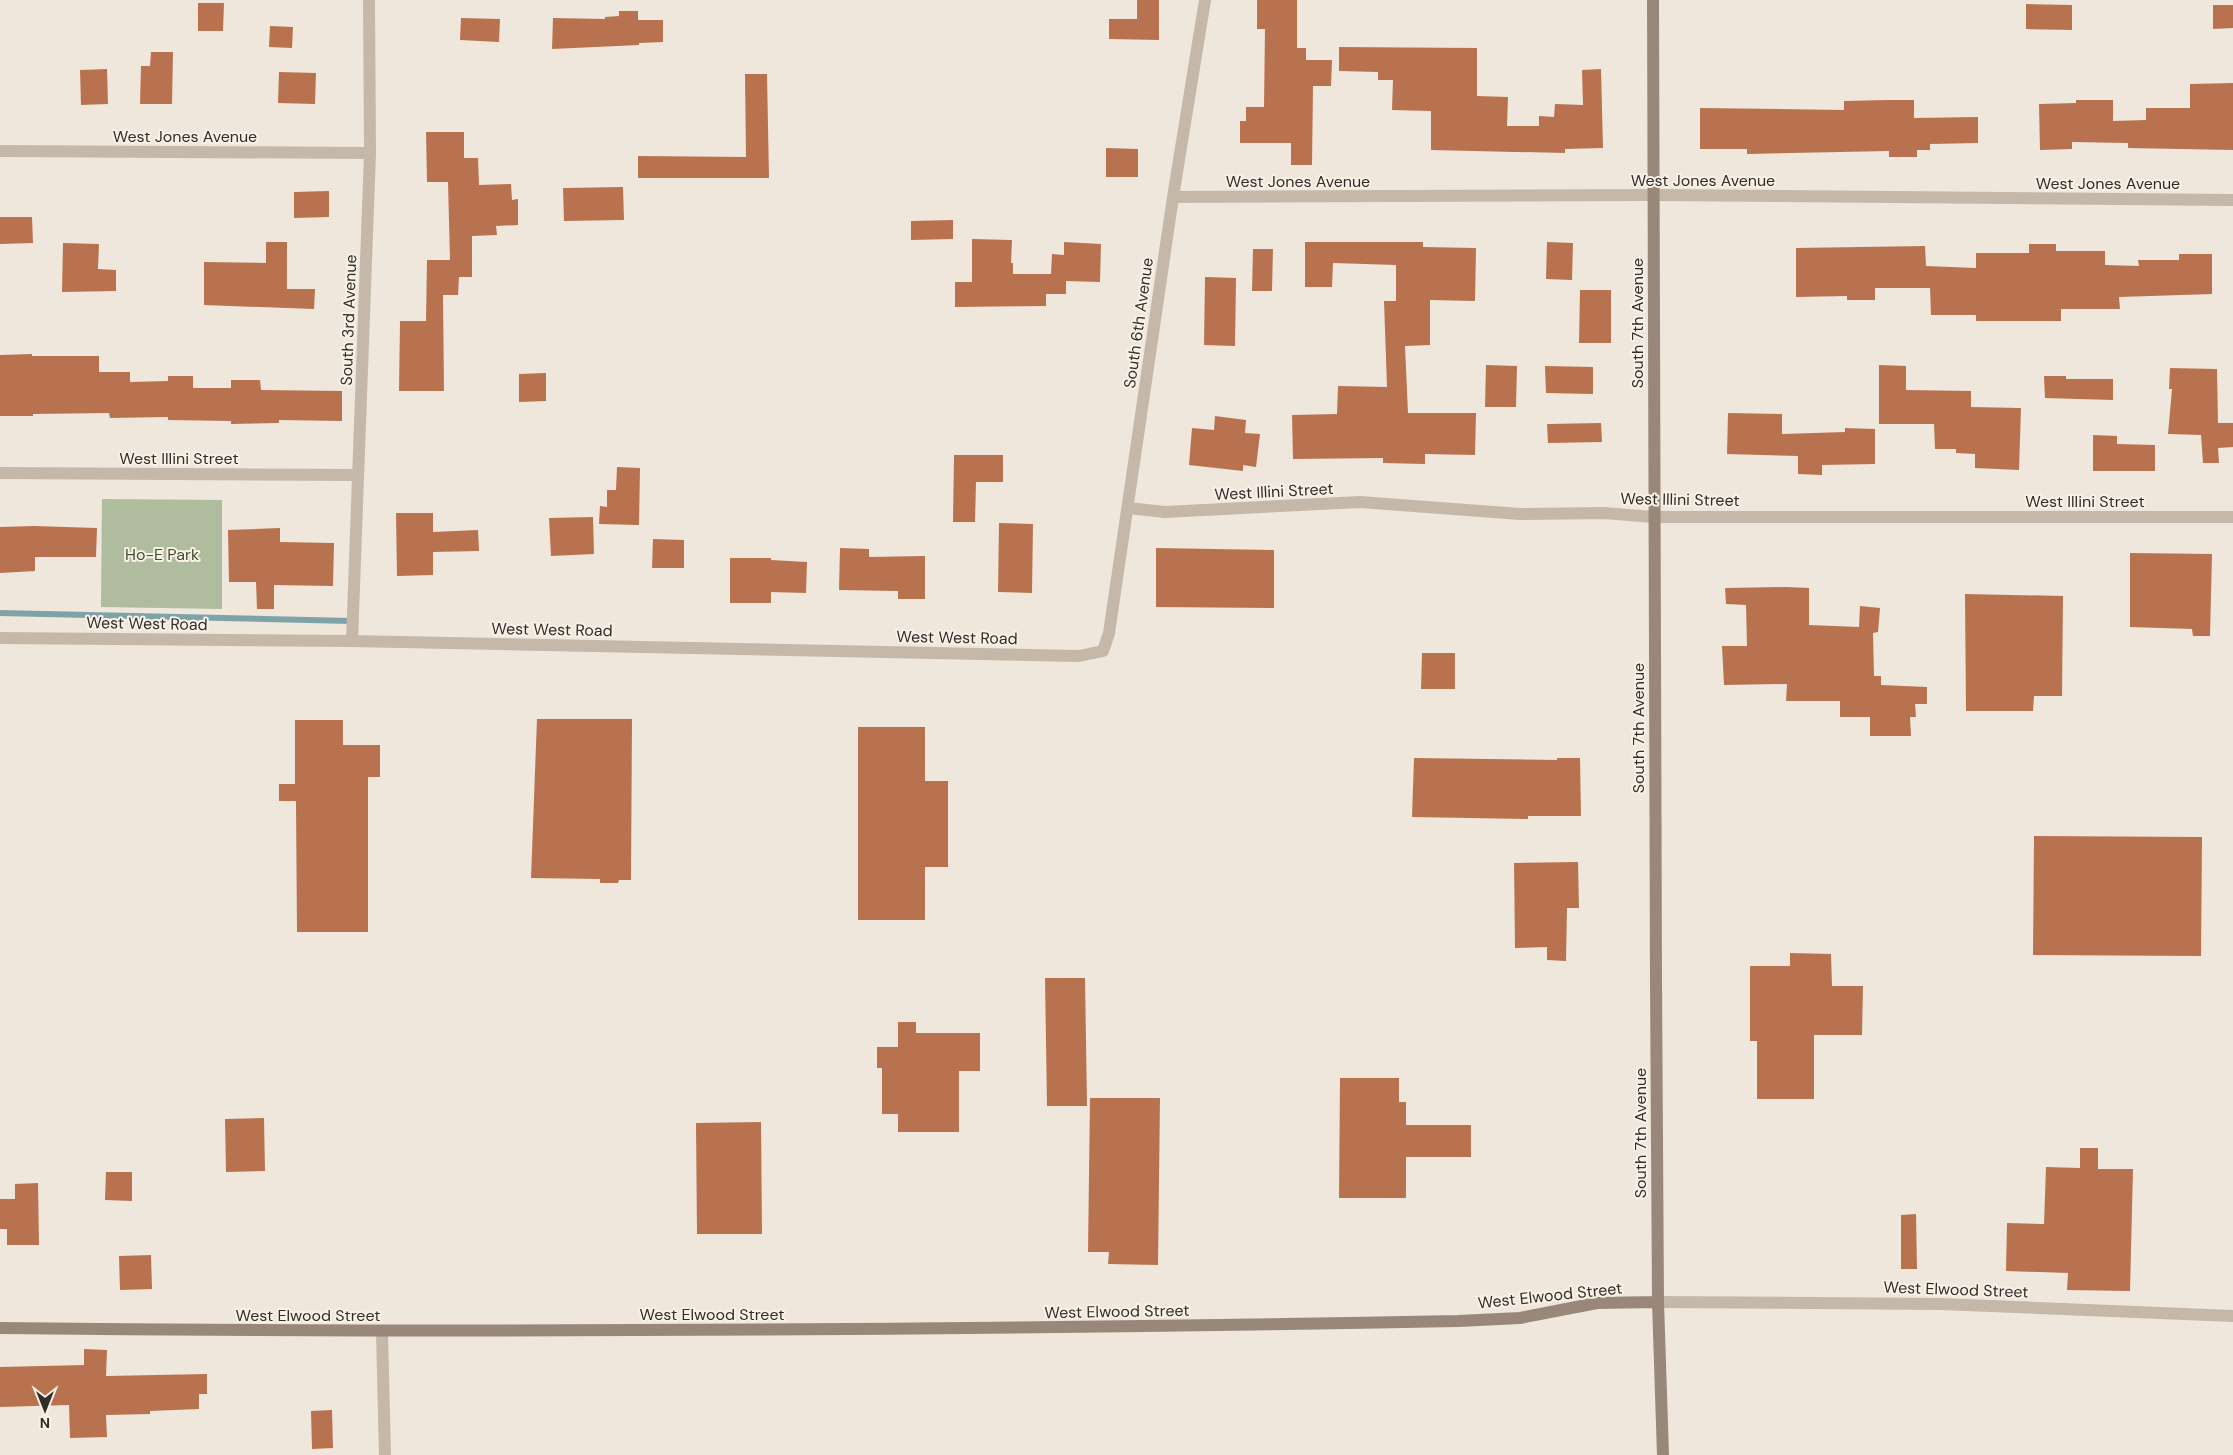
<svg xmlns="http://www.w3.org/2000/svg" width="2233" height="1455" font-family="'DM Sans',sans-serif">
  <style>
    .green { fill: #afbc9d }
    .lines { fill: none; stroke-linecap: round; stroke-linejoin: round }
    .stream { stroke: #7da3a9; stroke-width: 6 }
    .building { fill: #b9724f }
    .street { stroke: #c5b8a8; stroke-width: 12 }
    .secondary { stroke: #99887a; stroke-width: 12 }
    .labels { text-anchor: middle; stroke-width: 4; stroke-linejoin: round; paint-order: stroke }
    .street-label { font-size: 16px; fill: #332c28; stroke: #f7f1e7 }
    .park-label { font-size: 16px; fill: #404f2e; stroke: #f7f1e7 }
  </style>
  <rect width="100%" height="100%" fill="#efe7db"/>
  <path class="green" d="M 102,499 L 222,500 L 222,609 L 101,607 Z"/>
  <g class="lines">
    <path class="stream" d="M 0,613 L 352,621"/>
  </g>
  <path class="building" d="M 1137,0 L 1159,0 L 1159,40 L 1109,39 L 1109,19 L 1137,19 Z
    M 1257,0 L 1297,0 L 1297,48 L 1306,48 L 1306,60 L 1332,60 L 1331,86 L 1313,86 L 1312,165 L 1291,165 L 1291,143 L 1240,143 L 1240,121 L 1246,121 L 1246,107 L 1264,107 L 1265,29 L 1257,29 Z
    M 198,3 L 224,3 L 223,31 L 198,31 Z
    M 2026,4 L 2072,5 L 2072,30 L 2026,29 Z
    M 2213,5 L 2233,5 L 2233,28 L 2213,29 Z
    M 619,11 L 638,11 L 638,20 L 663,20 L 663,42 L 639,43 L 639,45 L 552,49 L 553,18 L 605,19 L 605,17 L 619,16 Z
    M 461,18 L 500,19 L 499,42 L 460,40 Z
    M 270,26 L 293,27 L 292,48 L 269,47 Z
    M 1339,47 L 1477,48 L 1477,96 L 1508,97 L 1507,126 L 1539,126 L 1539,116 L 1554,117 L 1555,104 L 1583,105 L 1582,70 L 1601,69 L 1603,148 L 1565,149 L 1565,153 L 1431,150 L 1431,111 L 1392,110 L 1393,80 L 1378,80 L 1378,72 L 1339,71 Z
    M 151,52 L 173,52 L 172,104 L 140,104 L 141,66 L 150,66 Z
    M 107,69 L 108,104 L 81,105 L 80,70 Z
    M 279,72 L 316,73 L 315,104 L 278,103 Z
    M 745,74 L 767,74 L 769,178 L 638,178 L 638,156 L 746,157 Z
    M 2233,83 L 2233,150 L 2128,148 L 2128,143 L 2072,142 L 2072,149 L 2040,150 L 2039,104 L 2076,103 L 2076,100 L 2113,100 L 2113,121 L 2146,120 L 2146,108 L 2190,108 L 2190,84 Z
    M 1888,100 L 1914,100 L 1914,118 L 1978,117 L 1978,143 L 1930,144 L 1930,150 L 1917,150 L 1917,157 L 1889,157 L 1889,151 L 1747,154 L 1747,149 L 1700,149 L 1700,108 L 1844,110 L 1844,101 Z
    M 426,132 L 464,132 L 464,158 L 478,158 L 479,185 L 511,184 L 512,200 L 518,199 L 518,225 L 496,226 L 497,235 L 472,236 L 472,277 L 459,277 L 458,295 L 443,295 L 444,391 L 399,391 L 400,321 L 426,321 L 427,260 L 450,260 L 448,182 L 427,182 Z
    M 1106,148 L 1138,149 L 1138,177 L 1106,177 Z
    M 623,187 L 624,220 L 564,221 L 563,188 Z
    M 329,191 L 329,217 L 294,218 L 294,192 Z
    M 0,217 L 32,217 L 33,243 L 0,244 Z
    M 953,220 L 953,239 L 911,240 L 911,221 Z
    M 972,239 L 1012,240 L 1011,263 L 1013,263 L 1013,274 L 1051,274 L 1052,254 L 1064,255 L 1064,242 L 1101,244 L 1100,282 L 1066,281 L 1066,294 L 1046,294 L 1046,306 L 955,307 L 955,282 L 972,282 Z
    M 266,242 L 287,242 L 287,289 L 315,289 L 314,309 L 204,305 L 204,262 L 266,263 Z
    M 1305,242 L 1423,242 L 1423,247 L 1476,248 L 1475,301 L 1430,300 L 1430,345 L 1405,346 L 1408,413 L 1476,413 L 1475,455 L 1425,454 L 1425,464 L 1383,463 L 1383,458 L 1293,459 L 1292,415 L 1337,414 L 1338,386 L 1387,387 L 1384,301 L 1396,301 L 1396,265 L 1333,263 L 1332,287 L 1305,287 Z
    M 1547,242 L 1573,243 L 1572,280 L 1546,279 Z
    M 63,243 L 99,244 L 98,269 L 116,270 L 116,291 L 62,292 Z
    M 2029,244 L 2056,244 L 2056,251 L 2105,251 L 2105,265 L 2139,266 L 2138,260 L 2179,260 L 2179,254 L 2212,254 L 2212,294 L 2119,297 L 2120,309 L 2061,309 L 2061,321 L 1976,321 L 1976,315 L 1931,315 L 1930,288 L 1875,288 L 1875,300 L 1847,300 L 1847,296 L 1796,297 L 1796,248 L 1925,246 L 1926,266 L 1976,268 L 1976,253 L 2029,253 Z
    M 1253,249 L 1273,249 L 1272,291 L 1252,291 Z
    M 1205,277 L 1236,278 L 1235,346 L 1204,345 Z
    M 1580,290 L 1611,290 L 1611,343 L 1579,343 Z
    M 32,354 L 32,356 L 99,356 L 99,372 L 130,372 L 130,382 L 168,381 L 168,376 L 193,376 L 193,388 L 231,388 L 231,380 L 260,380 L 261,390 L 342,391 L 342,421 L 279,420 L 279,423 L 231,424 L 231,421 L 168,420 L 168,417 L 110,418 L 109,413 L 33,414 L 33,416 L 0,416 L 0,355 Z
    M 1486,365 L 1517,366 L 1516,407 L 1485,407 Z
    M 1879,365 L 1906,366 L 1906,390 L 1971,391 L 1971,407 L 2021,408 L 2019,470 L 1975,468 L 1975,454 L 1956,453 L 1956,449 L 1935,449 L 1934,424 L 1879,424 Z
    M 1545,366 L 1593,367 L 1593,394 L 1546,393 Z
    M 2170,368 L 2217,369 L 2218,423 L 2233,423 L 2233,447 L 2218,448 L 2219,463 L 2203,463 L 2201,435 L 2168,434 L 2172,389 L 2169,389 Z
    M 546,373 L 546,401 L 519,402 L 519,374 Z
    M 2044,376 L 2066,376 L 2066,379 L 2113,379 L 2113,400 L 2045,398 Z
    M 1728,413 L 1782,414 L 1782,434 L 1845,432 L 1845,428 L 1875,429 L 1875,464 L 1822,465 L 1822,475 L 1798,474 L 1798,456 L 1727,454 Z
    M 1215,416 L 1246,420 L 1245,433 L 1260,434 L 1256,467 L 1243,465 L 1243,471 L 1189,465 L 1192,428 L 1214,430 Z
    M 1601,423 L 1602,442 L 1548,443 L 1547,424 Z
    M 2093,435 L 2117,436 L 2117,444 L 2155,445 L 2155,471 L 2093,471 Z
    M 954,455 L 1003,455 L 1003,482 L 976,482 L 975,522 L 953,522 Z
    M 617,467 L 640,468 L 639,525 L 599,524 L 600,506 L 607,507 L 607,490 L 616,490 Z
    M 396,513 L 433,513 L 433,532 L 478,530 L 479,551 L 433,552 L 433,575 L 397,576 Z
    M 593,517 L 594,554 L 551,556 L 549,518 Z
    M 999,523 L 1033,524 L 1032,593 L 998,592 Z
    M 34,526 L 97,528 L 96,557 L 35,557 L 35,571 L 0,573 L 0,527 Z
    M 280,528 L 280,542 L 334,543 L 333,586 L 274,585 L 274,609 L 257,609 L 256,582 L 229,582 L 228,530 Z
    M 653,539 L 684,540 L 684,568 L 652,568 Z
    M 840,548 L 869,549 L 869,557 L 925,556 L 925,599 L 898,599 L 898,591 L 839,590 Z
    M 1156,548 L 1274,550 L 1274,608 L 1156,607 Z
    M 2130,553 L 2212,554 L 2210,636 L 2193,636 L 2192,629 L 2130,627 Z
    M 730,558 L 771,558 L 771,560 L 807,562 L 806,593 L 771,592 L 771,603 L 730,603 Z
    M 1786,587 L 1809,588 L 1809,625 L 1859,627 L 1860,606 L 1880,608 L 1878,632 L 1873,633 L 1874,676 L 1881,676 L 1881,685 L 1927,687 L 1927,704 L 1915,704 L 1916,717 L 1910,717 L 1911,736 L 1870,736 L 1870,717 L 1840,717 L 1840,701 L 1786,701 L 1787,684 L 1724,685 L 1722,646 L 1747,646 L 1746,605 L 1726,604 L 1725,588 Z
    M 1965,594 L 2063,596 L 2062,696 L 2034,696 L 2033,711 L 1966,711 Z
    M 1422,653 L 1455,653 L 1455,689 L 1421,689 Z
    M 537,719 L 632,719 L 631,880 L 619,880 L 618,883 L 600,883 L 600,879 L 531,878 Z
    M 295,720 L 343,720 L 343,745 L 380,745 L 380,777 L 368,777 L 368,932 L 297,932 L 296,801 L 279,801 L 279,784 L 295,784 Z
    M 858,727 L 925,727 L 925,781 L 948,781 L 948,867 L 925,867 L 925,920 L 858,920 Z
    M 1414,758 L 1557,760 L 1557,758 L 1580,758 L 1581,816 L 1528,816 L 1528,819 L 1412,817 Z
    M 2034,836 L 2202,837 L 2201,956 L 2033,955 Z
    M 1578,862 L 1579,908 L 1567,908 L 1566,961 L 1547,960 L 1547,947 L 1515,948 L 1514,863 Z
    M 1790,953 L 1831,954 L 1832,986 L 1863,986 L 1862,1035 L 1814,1035 L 1814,1099 L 1757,1099 L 1757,1041 L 1750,1041 L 1750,966 L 1790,966 Z
    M 1045,978 L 1085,978 L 1087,1106 L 1047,1106 Z
    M 898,1022 L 916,1022 L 916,1033 L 980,1033 L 980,1071 L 959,1071 L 959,1132 L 898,1132 L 898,1114 L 882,1114 L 882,1068 L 877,1068 L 877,1047 L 898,1047 Z
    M 1340,1078 L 1399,1078 L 1399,1102 L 1406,1102 L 1406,1125 L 1471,1125 L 1471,1157 L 1406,1157 L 1406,1198 L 1339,1198 Z
    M 1090,1098 L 1160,1098 L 1158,1265 L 1108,1264 L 1109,1252 L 1088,1252 Z
    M 264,1118 L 265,1171 L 226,1172 L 225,1119 Z
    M 761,1122 L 762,1234 L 697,1234 L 696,1123 Z
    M 2080,1148 L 2098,1148 L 2098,1169 L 2133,1169 L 2130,1291 L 2067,1290 L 2068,1273 L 2006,1271 L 2007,1223 L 2044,1224 L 2046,1167 L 2080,1168 Z
    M 106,1172 L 132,1172 L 132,1201 L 105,1200 Z
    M 38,1183 L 39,1245 L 7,1245 L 7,1229 L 0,1229 L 0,1199 L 15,1199 L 15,1184 Z
    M 1916,1214 L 1917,1269 L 1901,1269 L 1901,1215 Z
    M 151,1255 L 152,1289 L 120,1290 L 119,1256 Z
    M 84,1349 L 107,1350 L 106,1376 L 207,1374 L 207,1394 L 199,1394 L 199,1409 L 150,1411 L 150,1414 L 106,1415 L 107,1437 L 70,1438 L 69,1405 L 0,1407 L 0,1367 L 84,1365 Z
    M 332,1410 L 333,1448 L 312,1449 L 311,1411 Z"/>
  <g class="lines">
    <path class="street" d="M 0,151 L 370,153
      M 1173,197 L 1653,195 L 2233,200
      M 0,473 L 358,475
      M 1128,508 L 1165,512 L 1360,502 L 1520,514 L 1604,513 L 1653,517 L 2233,517
      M 0,638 L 352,641 L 1079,656 L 1103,651 L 1109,633 L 1173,197 L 1205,0
      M 352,641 L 370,153 L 369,0
      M 1658,1302 L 1941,1304 L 2233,1316
      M 382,1332 L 385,1455"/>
    <path class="secondary" d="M 1653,0 L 1656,980 L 1658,1302 L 1663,1455
      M 0,1328 C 486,1333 972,1330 1458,1321 L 1520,1318 L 1597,1303 L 1658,1302"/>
  </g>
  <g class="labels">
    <g class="street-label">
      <text x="185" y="142">West Jones Avenue</text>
      <text x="1703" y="186">West Jones Avenue</text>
      <text x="1298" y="187">West Jones Avenue</text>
      <text x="2108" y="189">West Jones Avenue</text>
      <text transform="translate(348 320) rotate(-88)" y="6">South 3rd Avenue</text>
      <text transform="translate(1138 323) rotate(-82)" y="6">South 6th Avenue</text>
      <text transform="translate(1637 323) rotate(-90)" y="6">South 7th Avenue</text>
      <text x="179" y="464">West Illini Street</text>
      <text transform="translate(1274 491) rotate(-3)" y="6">West Illini Street</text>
      <text transform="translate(1680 499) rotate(1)" y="6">West Illini Street</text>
      <text x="2085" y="507">West Illini Street</text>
      <text transform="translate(147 623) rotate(1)" y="6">West West Road</text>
      <text transform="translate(552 629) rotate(1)" y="6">West West Road</text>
      <text transform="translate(957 637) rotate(1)" y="6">West West Road</text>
      <text transform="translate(1638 728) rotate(-90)" y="6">South 7th Avenue</text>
      <text transform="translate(1640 1133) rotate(-90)" y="6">South 7th Avenue</text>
      <text transform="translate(1956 1289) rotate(2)" y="6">West Elwood Street</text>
      <text transform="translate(1550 1295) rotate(-6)" y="6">West Elwood Street</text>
      <text transform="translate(1117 1311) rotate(-1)" y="6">West Elwood Street</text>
      <text x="712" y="1320">West Elwood Street</text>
      <text x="308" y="1321">West Elwood Street</text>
    </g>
    <g class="park-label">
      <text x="162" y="560">Ho-E Park</text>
    </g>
  </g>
  <g transform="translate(45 1410) rotate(180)" stroke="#f7f1e7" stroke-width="4" paint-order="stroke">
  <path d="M0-4L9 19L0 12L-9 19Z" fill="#332c28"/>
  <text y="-8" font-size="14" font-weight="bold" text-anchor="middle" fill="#332c28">N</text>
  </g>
</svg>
